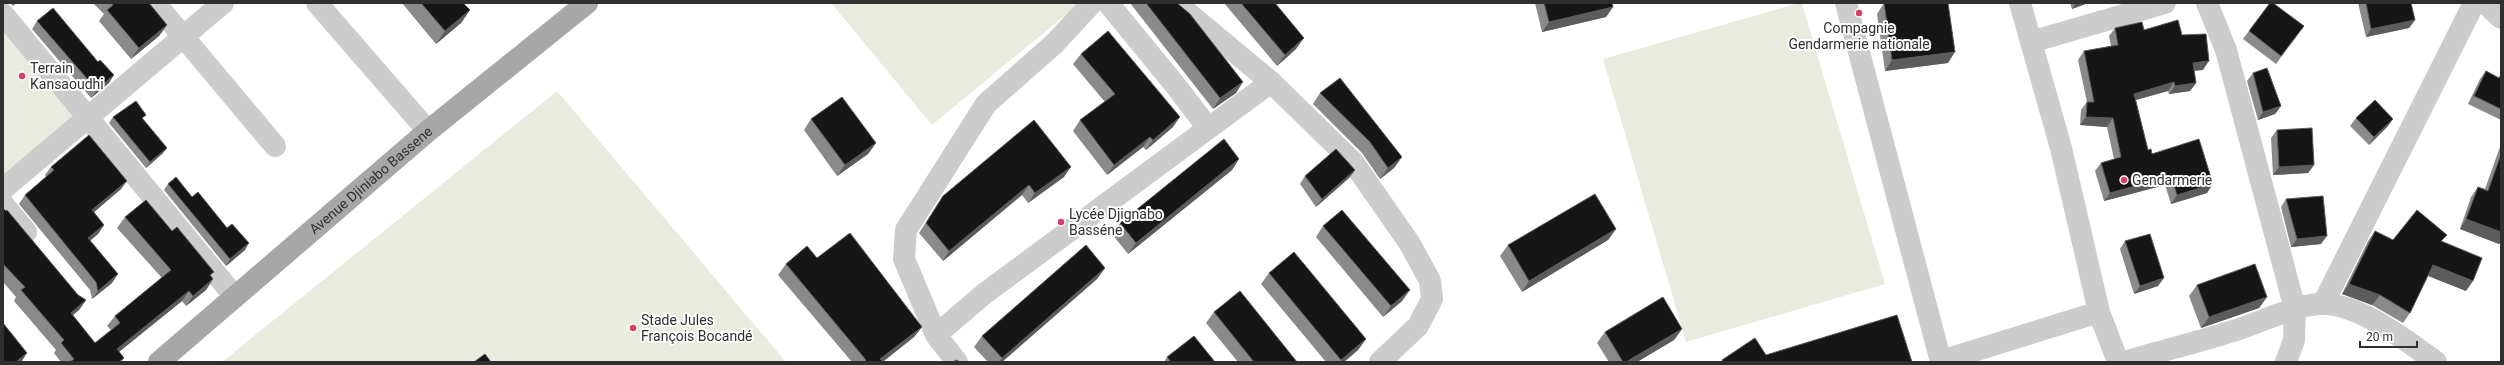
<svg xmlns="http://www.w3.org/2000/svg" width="2504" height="365" font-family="Roboto,sans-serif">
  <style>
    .green { fill: #e8ebde }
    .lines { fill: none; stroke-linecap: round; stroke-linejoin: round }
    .minor { stroke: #ccc; stroke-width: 22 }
    .major { stroke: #a7a7a7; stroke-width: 22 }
    .wall { fill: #8a8a8a }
    .shaded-wall { fill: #5c5c5c }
    .building { fill: #161616; stroke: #5c5c5c }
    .poi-dot { fill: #d83f6b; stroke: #fff; stroke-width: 1.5 }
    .labels { text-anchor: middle; stroke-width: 4; stroke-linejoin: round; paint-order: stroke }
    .poi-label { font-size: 14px; fill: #2f2f2f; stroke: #fff; text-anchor: start }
    .street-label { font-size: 14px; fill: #2f2f2f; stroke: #fff }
  </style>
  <rect width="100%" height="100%" fill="#fff"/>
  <path class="green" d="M 831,3 L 1080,3 L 932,125 Z
    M 1799,3 L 1802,3 L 1885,284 L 1686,342 L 1603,59 Z
    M 3,31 L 78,121 L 3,183 Z
    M 557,91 L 786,362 L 222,362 Z"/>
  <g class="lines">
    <path class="minor" d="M 155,3 L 275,146
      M 317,3 L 428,131
      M 1108,3 L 1176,86 L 1208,128
      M 1176,3 L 1271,82 L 1353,162 L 1410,244 L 1430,281 L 1432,299 L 1418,326 L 1380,362
      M 1846,3 L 1941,362
      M 2020,3 L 2061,148 L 2099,312 L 2118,362
      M 2207,3 L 2226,50 L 2295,309 L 2294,340 L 2286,362
      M 2485,3 L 2501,18
      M 3,14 L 235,297
      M 2031,42 L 2165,3
      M 3,189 L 223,3
      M 3,204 L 26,232
      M 2323,304 L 2474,3
      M 936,335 L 984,294 L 1271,82
      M 1941,361 L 2099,312
      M 957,362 L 936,335 L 904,259 L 906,230 L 986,104 L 1054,44 L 1092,3
      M 2124,362 C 2161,351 2199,342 2236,330 C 2263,322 2294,304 2323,304 C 2360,304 2407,341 2436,362"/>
    <path class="major" id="s1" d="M 159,362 L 428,131 L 587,3"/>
  </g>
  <path class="wall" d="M 10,3 L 17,3 L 13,6 Z
    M 93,3 L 149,3 L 167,25 L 159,36 L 131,59 L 99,21 L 104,14 Z
    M 402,3 L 463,3 L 470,10 L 461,23 L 436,44 Z
    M 1130,3 L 1177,3 L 1236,93 L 1213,109 Z
    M 1224,3 L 1275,3 L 1296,49 L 1277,66 Z
    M 1535,3 L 1612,3 L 1613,7 L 1606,17 L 1542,32 Z
    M 1884,3 L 1948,63 L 1885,71 L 1877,14 Z
    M 2070,3 L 2088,3 L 2072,9 Z
    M 2358,3 L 2411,3 L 2415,20 L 2409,28 L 2366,37 Z
    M 37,21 L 109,83 L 91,98 L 32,29 Z
    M 2304,26 L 2276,64 L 2243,39 L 2249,31 Z
    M 2115,28 L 2144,30 L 2182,35 L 2203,70 L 2194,71 L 2196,83 L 2190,91 L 2169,94 L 2168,91 L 2136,100 L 2148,150 L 2207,193 L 2171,204 L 2165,185 L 2104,201 L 2095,171 L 2101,163 L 2114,159 L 2107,127 L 2080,125 L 2081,110 L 2087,102 L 2078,60 L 2084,51 L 2111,46 L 2109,36 Z
    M 1081,54 L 1173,127 L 1146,150 L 1143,147 L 1107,175 L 1073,131 L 1080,120 L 1105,102 L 1073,64 Z
    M 2486,71 L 2499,78 L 2501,74 L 2501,120 L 2468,104 L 2480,79 Z
    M 2253,73 L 2281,106 L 2275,114 L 2258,120 L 2247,81 Z
    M 1320,93 L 1402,157 L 1394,168 L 1380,179 L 1362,153 L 1313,104 Z
    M 113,117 L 143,119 L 167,148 L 162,154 L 146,168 L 109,123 Z
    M 2356,118 L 2393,119 L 2387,127 L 2369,145 L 2350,126 Z
    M 811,119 L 876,143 L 868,154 L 837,176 L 804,130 Z
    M 2277,130 L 2314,165 L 2308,173 L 2273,175 L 2271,138 Z
    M 2501,144 L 2501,241 L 2499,244 L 2460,229 L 2471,197 L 2478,187 L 2485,189 Z
    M 1239,159 L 1232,170 L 1128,254 L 1112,234 L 1120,223 Z
    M 51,167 L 121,189 L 94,212 L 104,225 L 98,234 L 90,241 L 112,283 L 92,299 L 90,290 L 19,204 L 25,195 L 46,177 L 45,175 Z
    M 1355,170 L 1349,178 L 1316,207 L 1300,184 L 1305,176 Z
    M 1064,177 L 1028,203 L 1022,195 L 943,261 L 919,233 L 943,196 Z
    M 168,184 L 192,197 L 227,228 L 245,250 L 226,266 L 164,190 Z
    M 2286,199 L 2321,244 L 2291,247 L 2281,207 Z
    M 3,208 L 78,295 L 86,300 L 79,310 L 73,315 L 95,343 L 111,330 L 107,326 L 115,316 L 162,278 L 117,228 L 125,217 L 211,276 L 213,279 L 206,290 L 186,306 L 182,301 L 119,352 L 124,358 L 121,362 L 61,362 L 54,353 L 56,350 L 14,301 L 16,297 L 3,282 Z
    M 1323,226 L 1402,301 L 1383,317 L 1316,237 Z
    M 1616,229 L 1608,240 L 1522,292 L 1500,256 L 1508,245 Z
    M 2375,231 L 2393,240 L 2442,241 L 2466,291 L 2428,276 L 2410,313 L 2403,323 L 2372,305 L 2342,294 L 2368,241 Z
    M 2125,241 L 2158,286 L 2134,294 L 2120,249 Z
    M 817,258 L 922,327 L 914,337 L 883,362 L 852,362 L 778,275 L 786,264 Z
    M 1105,268 L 1097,279 L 1002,362 L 988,362 L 974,347 L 982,336 Z
    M 1269,273 L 1366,339 L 1358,350 L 1344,362 L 1326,362 L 1261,284 Z
    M 2197,285 L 2267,297 L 2259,308 L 2201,328 L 2189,296 Z
    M 1214,312 L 1297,362 L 1238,362 L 1206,323 Z
    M 1682,329 L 1674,340 L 1637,362 L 1609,362 L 1597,343 L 1605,332 Z
    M 1167,357 L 1215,362 L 1164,362 Z"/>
  <path class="shaded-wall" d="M 2076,3 L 2088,3 L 2072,9 Z
    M 1613,7 L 1606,17 L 1542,32 L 1549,22 Z
    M 470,10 L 461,23 L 436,44 L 445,31 Z
    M 2415,20 L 2409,28 L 2366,37 L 2371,29 Z
    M 167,25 L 159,36 L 131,59 L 139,48 Z
    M 1304,38 L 1296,49 L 1277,66 L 1285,55 Z
    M 1955,52 L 1948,63 L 1885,71 L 1892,60 Z
    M 2209,61 L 2203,70 L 2187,71 L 2193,63 Z
    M 114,75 L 109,83 L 91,98 L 97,90 Z
    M 1243,82 L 1236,93 L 1213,109 L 1220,98 Z
    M 2174,82 L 2168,91 L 2128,102 L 2134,94 Z
    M 2196,83 L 2190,91 L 2169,94 L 2175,86 Z
    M 2281,106 L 2275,114 L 2258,120 L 2263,112 Z
    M 1180,117 L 1173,127 L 1146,150 L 1153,140 Z
    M 2086,117 L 2113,118 L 2107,127 L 2080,125 Z
    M 2393,119 L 2387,127 L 2369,145 L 2374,137 Z
    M 1150,137 L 1143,147 L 1107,175 L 1114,165 Z
    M 876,143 L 868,154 L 837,176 L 845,165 Z
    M 167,148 L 162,154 L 146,168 L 150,162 Z
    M 1402,157 L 1394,168 L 1380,179 L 1388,168 Z
    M 1239,159 L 1232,170 L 1128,254 L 1136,243 Z
    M 2314,165 L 2308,173 L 2273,175 L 2279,167 Z
    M 1071,167 L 1064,177 L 1028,203 L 1035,193 Z
    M 1355,170 L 1349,178 L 1316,207 L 1322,199 Z
    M 2171,176 L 2165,185 L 2104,201 L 2110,193 Z
    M 127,181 L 121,189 L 86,219 L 92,210 Z
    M 2213,184 L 2207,193 L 2171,204 L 2177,195 Z
    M 1029,185 L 1022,195 L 943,261 L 949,251 Z
    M 2466,219 L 2501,232 L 2501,241 L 2499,244 L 2460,229 Z
    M 104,225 L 98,234 L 82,247 L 88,238 Z
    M 1616,229 L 1608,240 L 1522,292 L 1529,281 Z
    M 2327,236 L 2321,244 L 2291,247 L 2297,239 Z
    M 249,243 L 245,250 L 226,266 L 230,259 Z
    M 2433,265 L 2473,281 L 2466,291 L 2426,275 Z
    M 1105,268 L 1097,279 L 1002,362 L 999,362 L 1002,358 Z
    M 118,274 L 112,283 L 92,299 L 98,291 Z
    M 2164,278 L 2158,286 L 2134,294 L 2140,286 Z
    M 213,279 L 206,290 L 186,306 L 193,296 Z
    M 2349,284 L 2380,295 L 2372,305 L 2342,294 Z
    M 1410,290 L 1402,301 L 1383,317 L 1391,306 Z
    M 189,291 L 182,301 L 110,359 L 117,349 Z
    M 2267,297 L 2259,308 L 2201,328 L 2209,317 Z
    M 86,300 L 79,310 L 63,323 L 71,313 Z
    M 922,327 L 914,337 L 882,362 L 880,359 Z
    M 1682,329 L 1674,340 L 1637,362 L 1626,362 Z
    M 1366,339 L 1358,350 L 1344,362 L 1340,362 L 1341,360 Z
    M 27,353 L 22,361 L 21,362 L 16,362 Z"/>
  <path class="building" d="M 111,3 L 149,3 L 167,25 L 139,48 L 107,10 L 113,5 Z
    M 421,3 L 463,3 L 470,10 L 445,31 Z
    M 1146,3 L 1177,3 L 1190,14 L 1243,82 L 1220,98 Z
    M 1241,3 L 1275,3 L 1304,38 L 1285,55 Z
    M 1544,3 L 1612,3 L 1613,7 L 1549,22 Z
    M 1884,3 L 1948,3 L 1955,52 L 1892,60 Z
    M 2270,3 L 2273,3 L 2304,26 L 2281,56 L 2249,31 Z
    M 2366,3 L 2411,3 L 2415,20 L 2371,29 Z
    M 53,8 L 98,62 L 100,60 L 114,75 L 97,90 L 37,21 Z
    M 2178,20 L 2182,35 L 2206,34 L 2209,61 L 2193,63 L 2196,83 L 2175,86 L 2174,82 L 2134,94 L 2148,150 L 2151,149 L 2152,154 L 2199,139 L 2213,184 L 2177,195 L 2171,176 L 2110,193 L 2101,163 L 2121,157 L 2113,118 L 2086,117 L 2087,102 L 2094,102 L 2084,51 L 2118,45 L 2115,28 L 2142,22 L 2144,30 Z
    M 1108,31 L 1180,117 L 1153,140 L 1150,137 L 1114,165 L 1080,120 L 1115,94 L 1081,54 Z
    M 2267,68 L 2281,106 L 2263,112 L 2253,73 Z
    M 2486,71 L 2499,78 L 2501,75 L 2501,109 L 2474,96 Z
    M 1340,78 L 1402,157 L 1388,168 L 1370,142 L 1320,93 Z
    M 842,97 L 876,143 L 845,165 L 811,119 Z
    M 2375,100 L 2393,119 L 2374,137 L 2356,118 Z
    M 136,101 L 146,115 L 142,118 L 167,148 L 150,162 L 113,117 Z
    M 1034,120 L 1071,167 L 1035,193 L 1029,185 L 949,251 L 926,223 L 943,196 Z
    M 2312,128 L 2314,165 L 2279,167 L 2277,130 Z
    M 89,135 L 127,181 L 92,210 L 104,225 L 88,238 L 118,274 L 98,291 L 96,282 L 25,195 L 54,170 L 51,167 Z
    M 1224,139 L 1239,159 L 1136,243 L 1120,223 Z
    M 1336,149 L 1355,170 L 1322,199 L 1305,176 Z
    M 2501,154 L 2501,232 L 2466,219 L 2478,187 L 2488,191 Z
    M 176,177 L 192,197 L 198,192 L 227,228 L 232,224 L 249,243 L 230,259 L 168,184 Z
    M 1595,194 L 1616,229 L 1529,281 L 1508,245 Z
    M 2323,196 L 2327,236 L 2297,239 L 2286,199 Z
    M 146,200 L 172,231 L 177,227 L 214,272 L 210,275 L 213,279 L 193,296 L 189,291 L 117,349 L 124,358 L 119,362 L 70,362 L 74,359 L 61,343 L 64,340 L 21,290 L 25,287 L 3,264 L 3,208 L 6,211 L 7,210 L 78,295 L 86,300 L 71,313 L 95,343 L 120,323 L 115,316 L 171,270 L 125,217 Z
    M 1342,210 L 1410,290 L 1391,306 L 1323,226 Z
    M 2417,210 L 2447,235 L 2441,241 L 2482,258 L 2473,281 L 2433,265 L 2410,313 L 2380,295 L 2349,284 L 2375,231 L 2393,240 Z
    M 850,233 L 922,327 L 880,359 L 883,362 L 864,362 L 866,360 L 786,264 L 807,246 L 817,258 Z
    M 2150,234 L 2164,278 L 2140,286 L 2125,241 Z
    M 1086,245 L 1105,268 L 1002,358 L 982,336 Z
    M 1294,252 L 1366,339 L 1341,360 L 1269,273 Z
    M 2255,264 L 2267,297 L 2209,317 L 2197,285 Z
    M 1240,291 L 1297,362 L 1254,362 L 1214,312 Z
    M 1663,297 L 1682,329 L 1626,362 L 1623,362 L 1605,332 Z
    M 1897,315 L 1912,362 L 1723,362 L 1722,360 L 1755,338 L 1766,355 Z
    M 3,323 L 27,353 L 16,362 L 3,362 Z
    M 1194,336 L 1215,362 L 1171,362 L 1167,357 Z
    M 485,354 L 491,362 L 474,362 Z
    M 956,360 L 960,362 L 953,362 Z"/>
  <g class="poi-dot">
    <circle cx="1859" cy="13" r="4"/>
    <circle cx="22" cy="76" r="4"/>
    <circle cx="2124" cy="180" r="4"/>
    <circle cx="1061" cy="222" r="4"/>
    <circle cx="633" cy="328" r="4"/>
  </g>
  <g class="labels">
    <g class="poi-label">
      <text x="1859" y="33" text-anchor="middle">Compagnie<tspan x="1859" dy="16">Gendarmerie nationale</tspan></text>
      <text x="30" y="73">Terrain<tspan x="30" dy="16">Kansaoudhi</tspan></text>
      <text x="2132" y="185">Gendarmerie</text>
      <text x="1069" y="219">Lycée Djignabo<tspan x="1069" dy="16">Basséne</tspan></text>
      <text x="641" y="325">Stade Jules<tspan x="641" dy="16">François Bocandé</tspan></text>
    </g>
    <g class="street-label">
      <text dy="5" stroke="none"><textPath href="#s1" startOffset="279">Avenue Djiniabo Bassene</textPath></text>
    </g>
  </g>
  <rect width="2504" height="365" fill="none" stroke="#2f2f2f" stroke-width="8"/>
  <path d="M2360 341v6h57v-6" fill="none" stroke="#2f2f2f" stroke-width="2"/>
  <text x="2366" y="341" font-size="12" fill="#2f2f2f" stroke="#ffffff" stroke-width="3" paint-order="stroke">20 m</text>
</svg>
